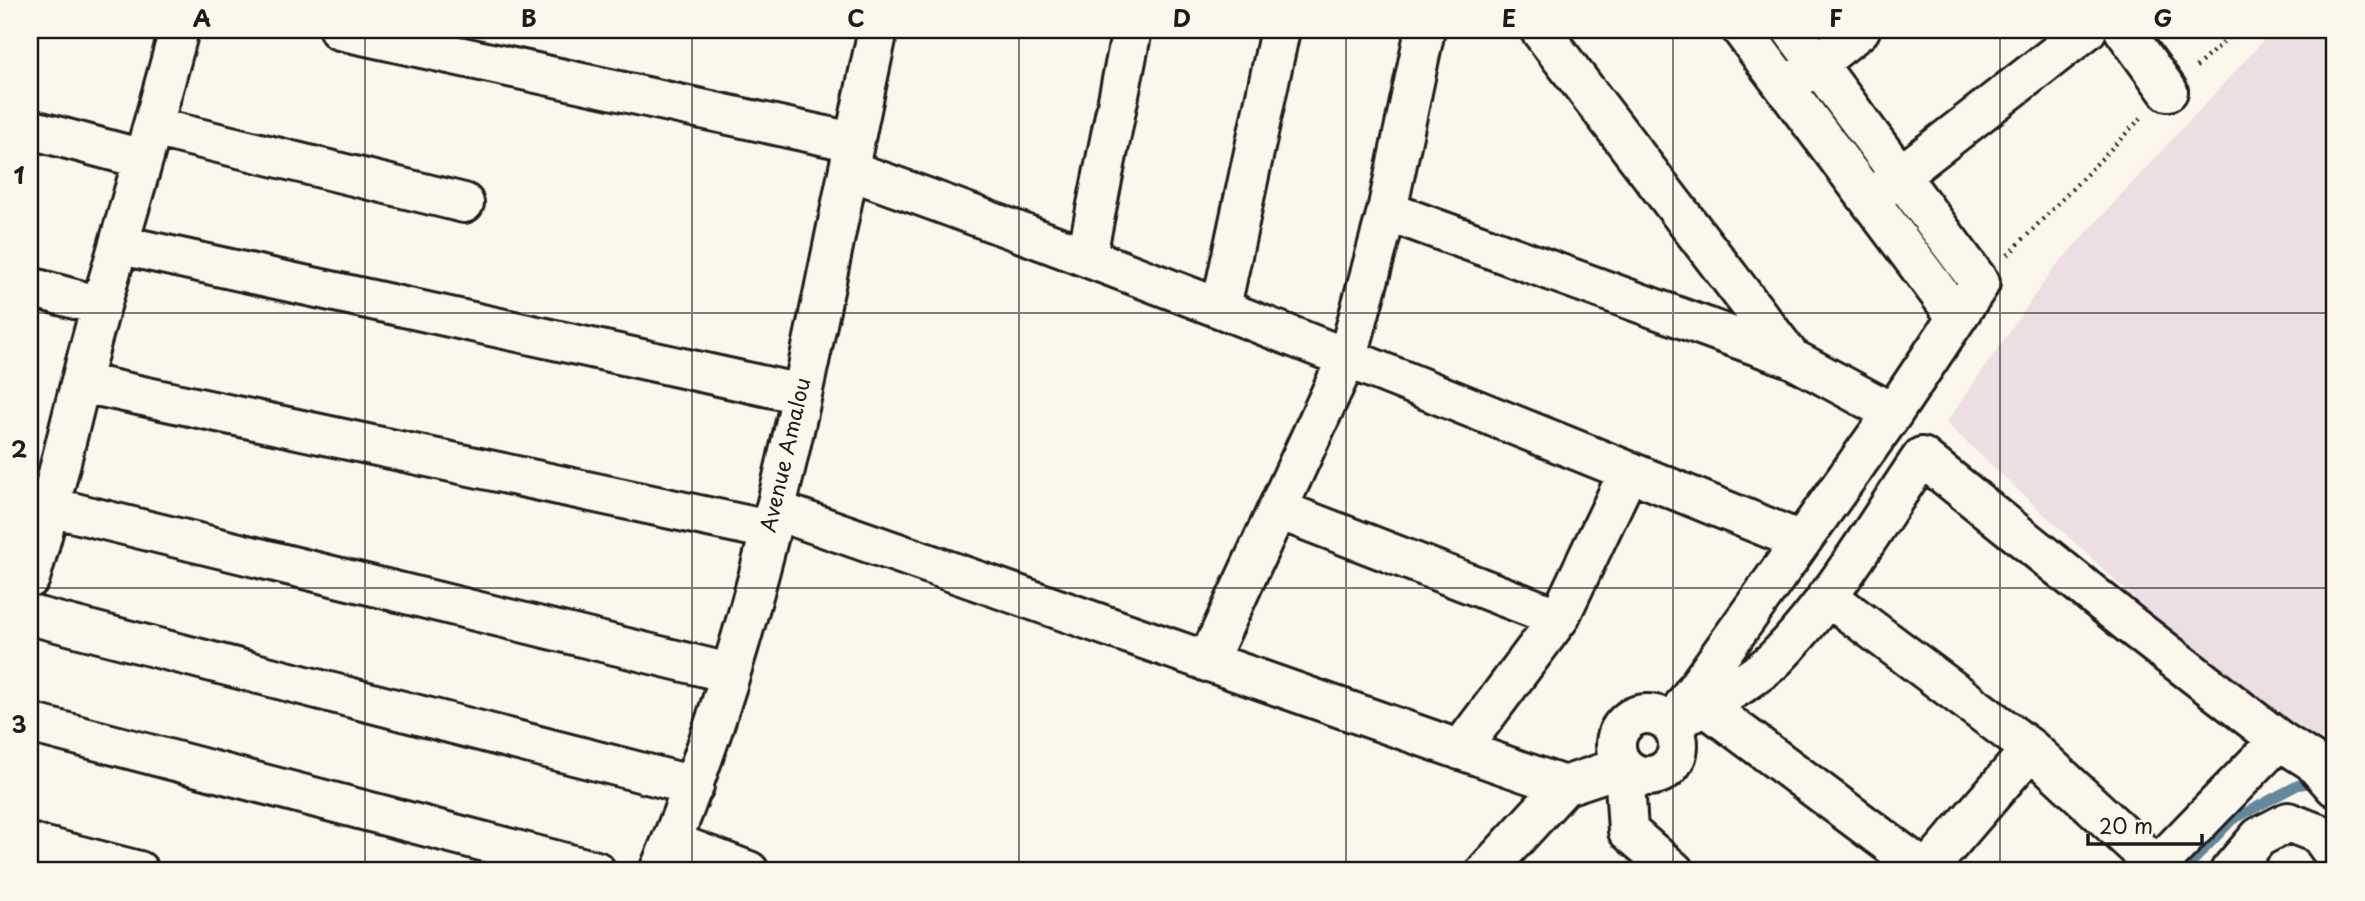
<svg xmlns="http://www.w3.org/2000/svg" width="2365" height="901" font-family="'Playpen Sans',sans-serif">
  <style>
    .built { fill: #eddee2 }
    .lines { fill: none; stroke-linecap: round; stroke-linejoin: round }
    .stream { stroke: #63879d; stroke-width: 10 }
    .minor-casing { stroke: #1c1c1c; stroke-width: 44 }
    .major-casing { stroke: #1c1c1c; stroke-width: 44 }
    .path { stroke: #1c1c1c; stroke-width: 4.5; stroke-dasharray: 2 5; stroke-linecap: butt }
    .minor { stroke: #fbf7ec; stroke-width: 38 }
    .major { stroke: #fbf7ec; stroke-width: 38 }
    .grid { fill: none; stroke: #1c1c1c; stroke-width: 2; stroke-opacity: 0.55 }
    .labels { text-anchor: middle; stroke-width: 6; stroke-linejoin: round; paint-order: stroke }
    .street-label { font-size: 21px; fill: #1c1c1c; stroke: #fbf7ec }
    .neatline { fill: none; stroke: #1c1c1c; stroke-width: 2.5 }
    .grid-label { font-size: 23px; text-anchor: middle; font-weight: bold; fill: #1c1c1c }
  </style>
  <rect width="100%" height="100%" fill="#fbf7ec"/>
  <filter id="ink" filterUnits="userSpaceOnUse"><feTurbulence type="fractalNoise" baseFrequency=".0143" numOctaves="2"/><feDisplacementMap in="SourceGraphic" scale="14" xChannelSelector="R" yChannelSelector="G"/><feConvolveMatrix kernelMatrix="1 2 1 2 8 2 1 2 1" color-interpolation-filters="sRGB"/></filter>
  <g filter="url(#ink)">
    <path class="built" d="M 2273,30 L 2335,30 L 2335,742 L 2271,725 L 1946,423 L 2053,269 Z"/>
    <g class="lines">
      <path class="stream" d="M 2184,871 L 2232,820 L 2298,785 L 2318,782"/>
      <g class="minor-casing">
        <path id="minor" d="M 339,30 L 853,142
          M 1540,30 L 1791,358
          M 1742,30 L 1956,316
          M 2124,30 L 2168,91
          M 1796,80 L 1860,30
          M 153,127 L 464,203
          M 30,129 L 143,159
          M 849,170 C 1170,284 1485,413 1801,541
          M 1879,192 L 2087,30
          M 1387,211 L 1791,358 L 1893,413
          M 121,245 L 801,394
          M 1087,255 L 1132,30
          M 30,287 L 101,306
          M 1221,307 L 1280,30
          M 82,383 L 769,530
          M 51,507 L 729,673
          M 775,510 L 1564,786
          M 1279,510 L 1559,618
          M 30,578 C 57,488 75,396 101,306 C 127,214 155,122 179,30
          M 1827,596 L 2031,749 L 2157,866
          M 30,615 L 694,786
          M 1207,662 L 1348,356 L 1387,211 L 1425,30
          M 1705,706 L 1926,871
          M1616 745a31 31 0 1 1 62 0a31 31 0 1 1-62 0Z
          M 1678,714 L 1893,413 L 1980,283 L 1792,30
          M 30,723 L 596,871
          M 1671,724 C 1701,708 1752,682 1776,658 C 1833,600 1876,524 1922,457 L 2133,627 L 2279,740 L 2312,761 L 2335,787
          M 1460,750 L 1559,618 L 1629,471
          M 672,842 L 749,871
          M 30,843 L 139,871
          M 1486,871 L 1564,786 L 1624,766 L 1628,831 L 1674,871
          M 1926,871 L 2031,749
          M 2152,871 L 2279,740
          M 2230,871 L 2259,837 L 2288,822 L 2319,834 L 2335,856"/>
      </g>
      <g class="major-casing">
        <path id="major" d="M 659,871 C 772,608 817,309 878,30"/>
      </g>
      <path class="path" d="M 2196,67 L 2237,30
        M 2008,255 L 2141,118"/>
      <use href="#minor" class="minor"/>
      <use href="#major" class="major"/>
    </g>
  </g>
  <path class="grid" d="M 365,30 L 365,871M 692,30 L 692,871M 1019,30 L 1019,871M 1346,30 L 1346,871M 1673,30 L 1673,871M 2000,30 L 2000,871M 30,313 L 2335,313M 30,588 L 2335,588"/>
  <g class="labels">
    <g class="street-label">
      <text transform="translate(786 455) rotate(-77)" y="7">Avenue Amalou</text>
    </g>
  </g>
  <rect width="2365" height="901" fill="none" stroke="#fbf7ec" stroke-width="77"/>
  <path d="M2088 834v10h114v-10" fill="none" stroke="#1c1c1c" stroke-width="3.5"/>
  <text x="2099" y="834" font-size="21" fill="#1c1c1c" stroke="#fbf7ec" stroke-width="5" paint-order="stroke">20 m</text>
  <rect x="38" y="38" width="2288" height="824" class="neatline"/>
  <g class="grid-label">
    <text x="202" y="27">A</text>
    <text x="529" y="27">B</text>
    <text x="856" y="27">C</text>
    <text x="1182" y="27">D</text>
    <text x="1509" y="27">E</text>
    <text x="1836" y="27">F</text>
    <text x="2163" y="27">G</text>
    <text x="19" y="184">1</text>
    <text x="19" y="458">2</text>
    <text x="19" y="733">3</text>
  </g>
</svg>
